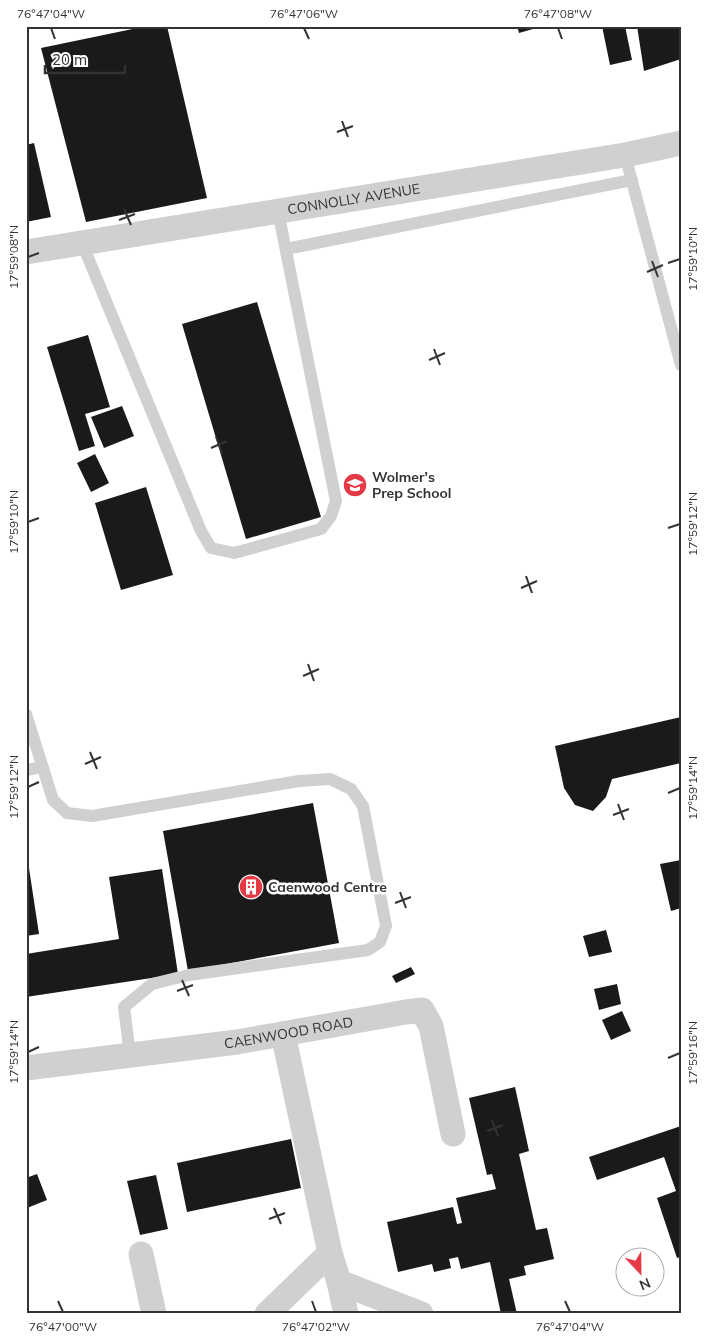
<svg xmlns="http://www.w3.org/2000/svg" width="707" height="1340" font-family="Mulish,sans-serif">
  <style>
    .building { fill: #1a1a1a }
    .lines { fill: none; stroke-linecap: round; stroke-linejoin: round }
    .service { stroke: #d0d0d0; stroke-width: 12 }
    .minor { stroke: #d0d0d0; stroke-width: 25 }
    .ticks { fill: none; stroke: #333; stroke-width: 2 }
    .labels { text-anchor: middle; stroke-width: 5; stroke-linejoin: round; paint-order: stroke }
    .street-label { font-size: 14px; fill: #333; stroke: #fff }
    .poi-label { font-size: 14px; font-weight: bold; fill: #333; stroke: #fff; text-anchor: start }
    .neatline { fill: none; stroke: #333; stroke-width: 2 }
    .ticks-label { font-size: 12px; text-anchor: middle; fill: #333 }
  </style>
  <rect width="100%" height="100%" fill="#fff"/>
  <path class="building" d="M 147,26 L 167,26 L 207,198 L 86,222 L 41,48 Z
    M 517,26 L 540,26 L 540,27 L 519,33 Z
    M 602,26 L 625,26 L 632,60 L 610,65 Z
    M 637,26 L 681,26 L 681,59 L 644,71 Z
    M 34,143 L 51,217 L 26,222 L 26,145 Z
    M 257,302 L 321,517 L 246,539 L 182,324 Z
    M 88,335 L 110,407 L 85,414 L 95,446 L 79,451 L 47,347 Z
    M 122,406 L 134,436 L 104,448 L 91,417 Z
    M 95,454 L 109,483 L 91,492 L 77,463 Z
    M 146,487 L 173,575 L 121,590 L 95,503 Z
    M 681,717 L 681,763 L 612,779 L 606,797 L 593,811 L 575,805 L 564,788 L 555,746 Z
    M 313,803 L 339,943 L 188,971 L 163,831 Z
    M 26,855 L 27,855 L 39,934 L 26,936 Z
    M 681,860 L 681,908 L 671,911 L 660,864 Z
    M 162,869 L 178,974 L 26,997 L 26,954 L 119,939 L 109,877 Z
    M 606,930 L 612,952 L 589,957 L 583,936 Z
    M 411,967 L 415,974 L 396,983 L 392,976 Z
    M 617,984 L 621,1004 L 599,1010 L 594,989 Z
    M 622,1011 L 631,1031 L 611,1040 L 602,1020 Z
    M 515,1087 L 529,1151 L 519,1154 L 536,1230 L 547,1228 L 554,1259 L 524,1266 L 526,1275 L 509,1279 L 517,1314 L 501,1314 L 490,1262 L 461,1269 L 458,1257 L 449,1259 L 451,1268 L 434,1272 L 432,1264 L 398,1272 L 387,1222 L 453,1207 L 457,1224 L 462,1223 L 456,1198 L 496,1189 L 492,1174 L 487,1175 L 469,1098 Z
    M 681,1126 L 681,1257 L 677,1258 L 657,1198 L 676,1191 L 664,1157 L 597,1180 L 589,1157 Z
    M 291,1139 L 301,1188 L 187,1212 L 177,1163 Z
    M 37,1174 L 47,1200 L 27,1208 L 26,1205 L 26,1178 Z
    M 156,1175 L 168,1229 L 140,1235 L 127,1181 Z"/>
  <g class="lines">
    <path class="service" d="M 625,155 L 681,365
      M 82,243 L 201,531 L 211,548 L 234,553 L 321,529 L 331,516 L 336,501 L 278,211
      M 286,249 L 632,180
      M 26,714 L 53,800 L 67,813 L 92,816 L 299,781 L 330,779 L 351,789 L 363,806 L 386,926 L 380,942 L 368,950 L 189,975 L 152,984 L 124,1007 L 130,1055
      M 26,770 L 43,767"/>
    <g class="minor">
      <path id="s1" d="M 26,252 L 625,155 L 681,143"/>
      <path d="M 283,1034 L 330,1253 L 339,1282 L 346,1314"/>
      <path id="s2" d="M 26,1068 L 237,1042 L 406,1012 L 422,1010 L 431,1026 L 453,1134"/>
      <path d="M 141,1254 L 154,1314"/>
      <path d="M 339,1282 L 421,1314"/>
      <path d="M 267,1314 L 330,1253"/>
    </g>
  </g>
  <path class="ticks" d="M 51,28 L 55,39M 304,28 L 309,39M 558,28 L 562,39M 342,121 L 348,137M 337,132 L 353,126M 124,209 L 131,225M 119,220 L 135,214M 28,257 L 39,253M 652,261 L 658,277M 668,263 L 680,259M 647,272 L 663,265M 434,349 L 440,365M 429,360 L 445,353M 216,437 L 222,453M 211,448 L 227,441M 28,522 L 39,518M 668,528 L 680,524M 526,576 L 532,593M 521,588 L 537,581M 308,664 L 314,681M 303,676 L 319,669M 90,752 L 97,769M 85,764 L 101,757M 28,787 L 39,782M 668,793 L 680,788M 618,804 L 624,820M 613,815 L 629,809M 400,892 L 406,908M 395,903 L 411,897M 182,980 L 189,996M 177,991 L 193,985M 28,1052 L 39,1047M 668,1058 L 680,1053M 492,1120 L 498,1136M 487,1131 L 503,1125M 274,1208 L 281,1224M 269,1219 L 285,1213M 58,1301 L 63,1312M 312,1301 L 316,1312M 565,1301 L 570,1312"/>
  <defs>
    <g id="school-disc" transform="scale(1.25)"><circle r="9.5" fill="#e63946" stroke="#fff"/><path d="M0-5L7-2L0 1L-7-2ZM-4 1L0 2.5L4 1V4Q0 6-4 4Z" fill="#fff"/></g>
    <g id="building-disc" transform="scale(1.25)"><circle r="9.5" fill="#e63946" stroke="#fff"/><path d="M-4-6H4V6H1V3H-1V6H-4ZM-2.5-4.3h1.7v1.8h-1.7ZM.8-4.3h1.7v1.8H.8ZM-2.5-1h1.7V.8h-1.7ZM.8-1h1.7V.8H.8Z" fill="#fff"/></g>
  </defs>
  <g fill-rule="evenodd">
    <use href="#school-disc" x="355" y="485"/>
    <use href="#building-disc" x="251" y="887"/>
  </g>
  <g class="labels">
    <g class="street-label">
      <text dy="5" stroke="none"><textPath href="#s1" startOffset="332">CONNOLLY AVENUE</textPath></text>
      <text dy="5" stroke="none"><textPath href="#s2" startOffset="265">CAENWOOD ROAD</textPath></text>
    </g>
    <g class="poi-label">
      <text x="372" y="482">Wolmer's<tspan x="372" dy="16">Prep School</tspan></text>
      <text x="268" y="892">Caenwood Centre</text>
    </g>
  </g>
  <rect width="707" height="1340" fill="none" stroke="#ffffff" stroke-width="55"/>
  <g transform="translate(640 1272) rotate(158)"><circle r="24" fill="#ffffff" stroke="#adadad"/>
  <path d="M0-4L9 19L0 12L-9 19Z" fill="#e63946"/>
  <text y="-8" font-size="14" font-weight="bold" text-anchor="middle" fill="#333333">N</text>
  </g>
  <path d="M45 65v8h80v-8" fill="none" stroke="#333333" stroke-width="2.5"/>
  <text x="52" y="65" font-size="15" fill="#333333" stroke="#ffffff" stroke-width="4" paint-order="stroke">20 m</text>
  <rect x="28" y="28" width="652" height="1284" class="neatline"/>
  <g class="ticks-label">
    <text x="51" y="18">76°47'04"W</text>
    <text x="304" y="18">76°47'06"W</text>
    <text x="558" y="18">76°47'08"W</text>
    <text transform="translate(14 257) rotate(-90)" y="4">17°59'08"N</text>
    <text transform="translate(693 259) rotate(-90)" y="4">17°59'10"N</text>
    <text transform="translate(14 522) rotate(-90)" y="4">17°59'10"N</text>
    <text transform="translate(693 524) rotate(-90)" y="4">17°59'12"N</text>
    <text transform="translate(14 787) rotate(-90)" y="4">17°59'12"N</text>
    <text transform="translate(693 788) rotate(-90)" y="4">17°59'14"N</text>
    <text transform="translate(14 1052) rotate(-90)" y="4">17°59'14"N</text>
    <text transform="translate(693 1053) rotate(-90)" y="4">17°59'16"N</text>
    <text x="63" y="1331">76°47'00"W</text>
    <text x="316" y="1331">76°47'02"W</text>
    <text x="570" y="1331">76°47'04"W</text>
  </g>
</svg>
